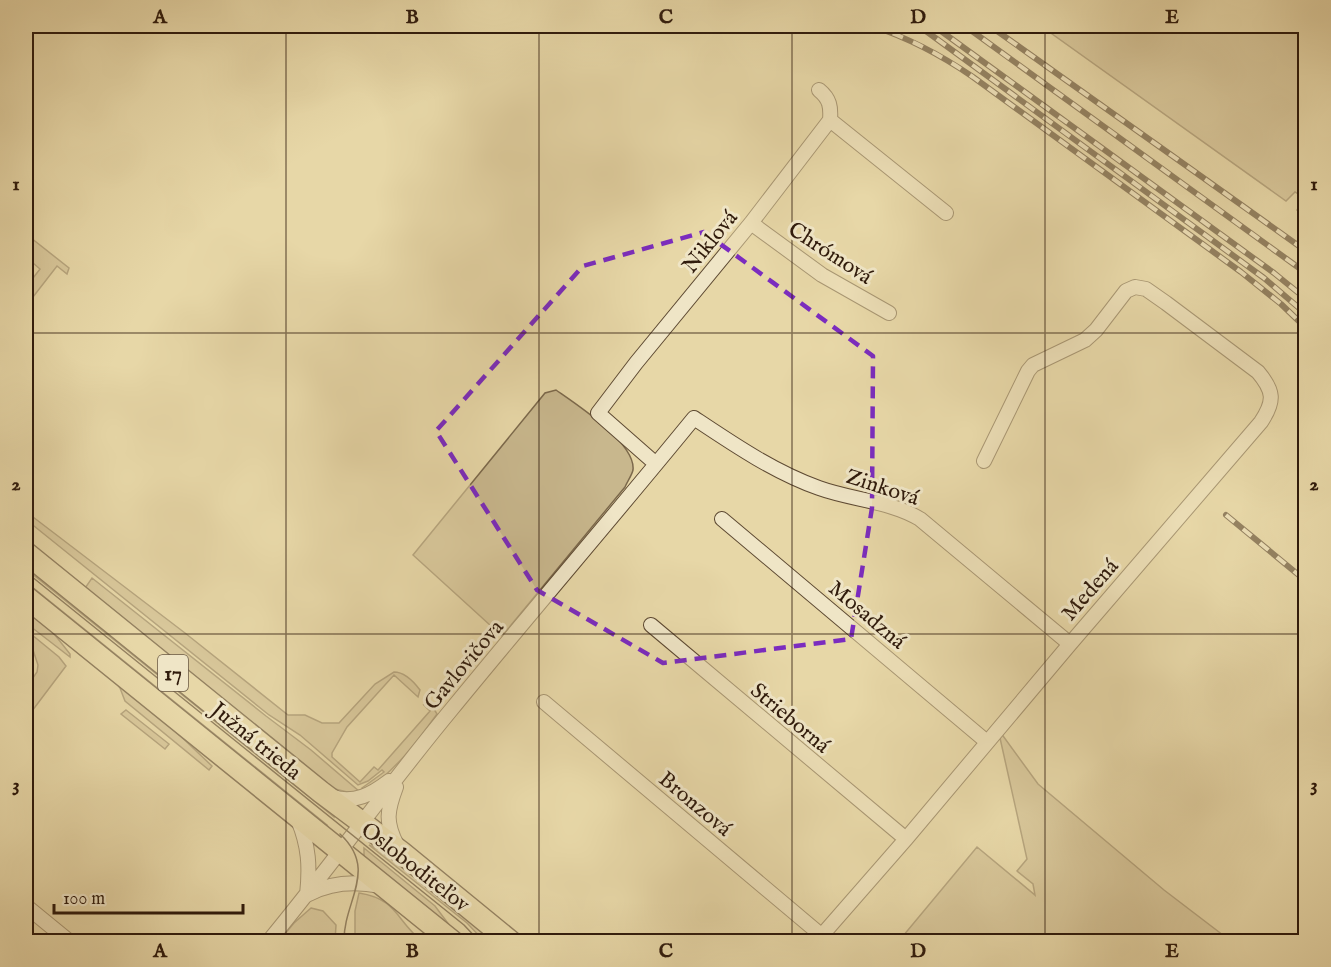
<svg xmlns="http://www.w3.org/2000/svg" width="1331" height="967" font-family="'IM FELL English',serif">
  <style>
    .green { fill: #c8b78d; stroke: #7c694c; stroke-width: 1.5 }
    .lines { fill: none; stroke-linecap: round; stroke-linejoin: round }
    .minor-casing { stroke: #5e4a33; stroke-width: 16 }
    .primary-casing { stroke: #301b0c; stroke-width: 24 }
    .minor { stroke: #efe5c6; stroke-width: 14 }
    .primary { stroke: #e7d7a7; stroke-width: 21 }
    .tram { stroke: #301b0c; stroke-width: 1.5 }
    .rail-casing { stroke: #301b0c; stroke-width: 6 }
    .rail { stroke: #efe5c6; stroke-width: 4; stroke-dasharray: 11; stroke-linecap: butt }
    .marked { fill: none; stroke: #7b2cbf; stroke-width: 4.5; stroke-dasharray: 12 8; stroke-linejoin: round }
    .grid { fill: none; stroke: #301b0c; stroke-width: 1.5; stroke-opacity: 0.55 }
    .labels { text-anchor: middle; stroke-width: 6; stroke-linejoin: round; paint-order: stroke }
    .shield { fill: #efe5c6; stroke: #695844; stroke-width: 1.5 }
    .shield-label { font-size: 21px; font-weight: bold; fill: #301b0c }
    .street-label { font-size: 22px; fill: #301b0c; stroke: #efe5c6 }
    .neatline { fill: none; stroke: #301b0c; stroke-width: 2 }
    .grid-label { font-size: 20px; text-anchor: middle; font-weight: bold; fill: #301b0c }
  </style>
  <rect width="100%" height="100%" fill="#e7d7a7"/>
  <filter id="stains"><feTurbulence type="fractalNoise" baseFrequency=".00333" numOctaves="4"/><feColorMatrix values="0 0 0 0 .2 0 0 0 0 .09 0 0 0 0 .02 0 0 0 .5 -.17"/></filter>
  <radialGradient id="worn" r=".72"><stop offset=".6" stop-color="#630" stop-opacity="0"/><stop offset="1" stop-color="#630" stop-opacity=".3"/></radialGradient>
  <path class="green" d="M 1041,26 L 1305,26 L 1305,216 L 1297,210 L 1304,198 L 1295,192 L 1286,201 Z
    M 26,234 L 69,268 L 67,274 L 57,266 L 26,306 L 26,287 L 40,269 L 26,257 Z
    M 556,390 C 576,404 636,443 633,470 C 632,475 627,482 625,487 L 502,636 L 413,555 L 545,393 Z
    M 33,517 L 185,633 L 288,715 L 305,715 L 322,723 L 339,723 L 375,684 L 394,672 C 404,672 414,682 420,690 L 418,697 L 394,675 L 347,727 L 332,753 L 332,757 L 360,782 L 374,767 L 378,770 L 430,711 L 424,705 L 431,704 L 437,714 C 417,742 394,772 365,791 L 362,788 L 384,772 L 382,770 L 368,781 L 358,785 L 300,735 L 269,715 L 29,522 Z
    M 26,563 L 334,814 L 334,817 L 26,569 Z
    M 92,578 L 266,716 L 311,750 L 360,792 L 347,792 L 331,788 L 83,591 Z
    M 26,582 L 327,825 L 324,826 L 26,587 Z
    M 26,607 L 51,630 L 70,654 L 70,657 L 26,623 Z
    M 26,630 L 59,657 L 66,666 L 26,719 L 26,688 L 37,672 L 38,665 L 33,650 L 26,643 Z
    M 77,648 L 152,709 L 212,766 L 209,770 L 125,701 L 120,688 L 117,684 L 77,652 Z
    M 126,710 L 169,744 L 165,749 L 121,714 Z
    M 998,729 L 1038,784 L 1164,890 L 1232,942 L 898,942 L 977,847 L 1035,895 L 1033,884 L 1017,871 L 1027,859 Z
    M 369,845 L 380,850 L 495,941 L 484,941 L 467,923 Z
    M 364,848 L 435,906 L 456,934 L 364,857 Z
    M 359,893 C 398,899 396,921 422,941 L 355,941 L 355,911 Z
    M 311,908 L 323,911 L 336,925 L 335,941 L 279,941 L 294,923 Z"/>
  <g class="lines">
    <g class="minor-casing">
      <path id="minor" d="M 830,120 L 946,213
        M 751,223 L 822,275 L 889,313
        M 656,464 L 598,413 L 636,363 L 751,223 L 830,120 C 831,107 830,99 819,90
        M 722,519 L 987,742
        M 651,625 L 906,839
        M 544,702 L 821,935
        M 396,787 C 387,811 385,822 397,845
        M 333,797 C 354,804 372,794 389,781
        M 298,820 C 309,846 310,867 307,895
        M 309,894 C 332,882 355,881 380,886
        M 26,906 L 70,942
        M 268,942 C 331,866 388,786 451,710 C 531,612 614,516 694,418 C 733,444 774,472 819,488 C 852,500 890,501 920,519 L 1070,644
        M 816,942 L 906,839 L 1070,644 L 1261,422 C 1275,401 1274,391 1258,372 L 1166,303 L 1146,289 L 1135,287 L 1126,291 L 1096,330 L 1085,340 L 1033,365 L 1028,371 L 984,461"/>
    </g>
    <g class="primary-casing">
      <path id="primary" d="M 26,553 L 321,792 L 401,852 L 511,942
        M 26,597 L 453,942"/>
    </g>
    <use href="#minor" class="minor"/>
    <use href="#primary" class="primary"/>
    <path class="tram" d="M 26,572 L 464,925 L 480,942
      M 340,834 C 379,870 343,901 344,942"/>
    <g class="rail-casing">
      <path id="rail" d="M 872,26 C 909,38 941,55 973,77 L 1241,272 L 1281,304 L 1306,328
        M 919,26 L 1264,278 L 1306,314
        M 934,26 L 1274,273 L 1306,299
        M 965,26 L 1306,273
        M 990,26 L 1306,251
        M 1226,515 L 1306,581"/>
    </g>
    <use href="#rail" class="rail"/>
  </g>
  <path d="M0 0H1331V967H0ZM 704,232 L 873,356 L 872,508 L 851,639 L 663,663 L 537,590 L 436,431 L 583,266 Z" fill="#e7d7a7" fill-opacity=".55" fill-rule="evenodd"/>
  <path class="marked" d="M 704,232 L 873,356 L 872,508 L 851,639 L 663,663 L 537,590 L 436,431 L 583,266 Z"/>
  <path class="grid" d="M 286,26 L 286,942M 539,26 L 539,942M 792,26 L 792,942M 1045,26 L 1045,942M 26,333 L 1306,333M 26,634 L 1306,634"/>
  <g class="labels">
    <rect class="shield" x="158" y="655" width="30" height="36" rx="4.5"/>
    <g class="shield-label">
      <text x="173" y="680">17</text>
    </g>
    <g class="street-label">
      <text transform="translate(709 241) rotate(-51)" y="8">Niklová</text>
      <text transform="translate(831 252) rotate(33)" y="8">Chrómová</text>
      <text transform="translate(883 486) rotate(18)" y="8">Zinková</text>
      <text transform="translate(1089 589) rotate(-49)" y="8">Medená</text>
      <text transform="translate(868 614) rotate(40)" y="8">Mosadzná</text>
      <text transform="translate(463 664) rotate(-50)" y="8">Gavlovičova</text>
      <text transform="translate(791 717) rotate(40)" y="8">Strieborná</text>
      <text transform="translate(257 740) rotate(39)" y="8">Južná trieda</text>
      <text transform="translate(696 803) rotate(40)" y="8">Bronzová</text>
      <text transform="translate(416 866) rotate(38)" y="8">Osloboditeľov</text>
    </g>
  </g>
  <rect width="1331" height="967" fill="none" stroke="#e7d7a7" stroke-width="66"/>
  <path d="M54 904v9h189v-9" fill="none" stroke="#301b0c" stroke-width="3"/>
  <text x="63" y="904" font-size="18" fill="#301b0c" stroke="#efe5c6" stroke-width="4.5" paint-order="stroke">100 m</text>
  <rect x="33" y="33" width="1265" height="901" class="neatline"/>
  <g class="grid-label">
    <text x="160" y="23">A</text>
    <text x="412" y="23">B</text>
    <text x="666" y="23">C</text>
    <text x="918" y="23">D</text>
    <text x="1172" y="23">E</text>
    <text x="16" y="190">1</text>
    <text x="1314" y="190">1</text>
    <text x="16" y="490">2</text>
    <text x="1314" y="490">2</text>
    <text x="16" y="791">3</text>
    <text x="1314" y="791">3</text>
    <text x="160" y="957">A</text>
    <text x="412" y="957">B</text>
    <text x="666" y="957">C</text>
    <text x="918" y="957">D</text>
    <text x="1172" y="957">E</text>
  </g>
  <rect width="100%" height="100%" filter="url(#stains)"/>
  <rect width="100%" height="100%" fill="url(#worn)"/>
</svg>
